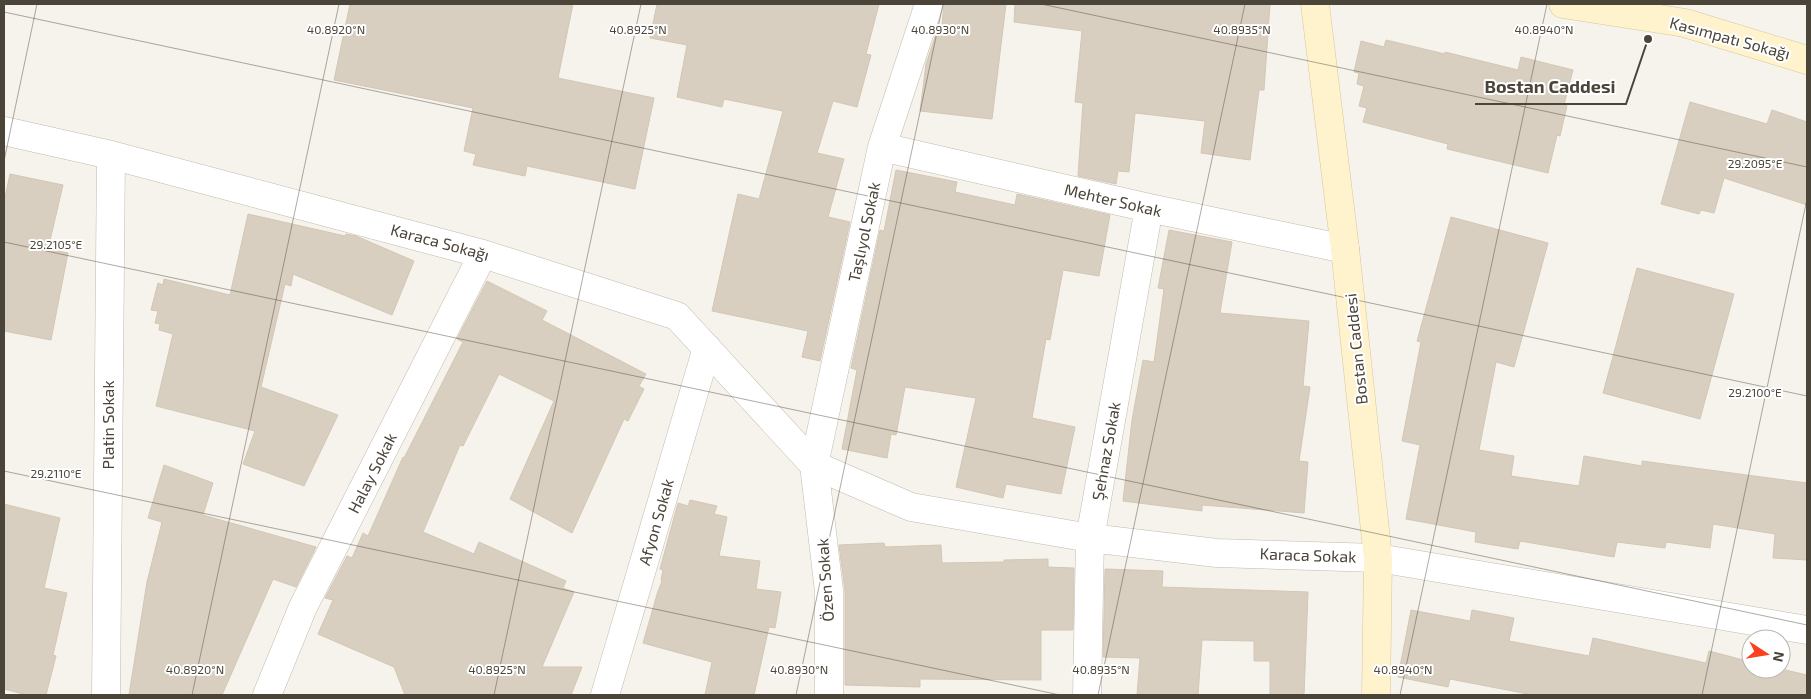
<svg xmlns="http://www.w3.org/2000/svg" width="1811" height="699" font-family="'Exo 2',sans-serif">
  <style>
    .building { fill: #d8cfc1; stroke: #d3c7b4 }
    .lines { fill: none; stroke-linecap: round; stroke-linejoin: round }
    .street-casing { stroke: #c2bbae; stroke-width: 29 }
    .secondary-casing { stroke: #d6c79b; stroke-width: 29 }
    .street { stroke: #fff; stroke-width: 28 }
    .secondary { stroke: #fff3cd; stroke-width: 28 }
    .ticks { fill: none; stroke: #4b4439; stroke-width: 1; stroke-opacity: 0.45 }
    .labels { text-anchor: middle; stroke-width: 4; stroke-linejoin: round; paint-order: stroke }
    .street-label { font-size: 16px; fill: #4b4439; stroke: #fff }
    .ticks-label { font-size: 12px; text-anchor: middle; fill: #4b4439; stroke: #fff; stroke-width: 4; stroke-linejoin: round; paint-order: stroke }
    .leader { fill: none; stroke: #4b4439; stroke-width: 2 }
    .callout-dot { fill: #4b4439; stroke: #fff; stroke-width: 2 }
    .callout-label { font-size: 18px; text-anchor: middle; font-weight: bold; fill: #4b4439; stroke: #fff; stroke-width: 4; stroke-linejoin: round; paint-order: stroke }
  </style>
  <rect width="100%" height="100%" fill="#f6f3ec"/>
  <path class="building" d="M 350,4 L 573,4 L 558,78 L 654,98 L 635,189 L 527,166 L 525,176 L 473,165 L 476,154 L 464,151 L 473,108 L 334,80 Z
    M 657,4 L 879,4 L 866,54 L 871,55 L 857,107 L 833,101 L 817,153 L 844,159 L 828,217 L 850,222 L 820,361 L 802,357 L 808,331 L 712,311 L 738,194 L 759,199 L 783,111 L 724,99 L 722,107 L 677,97 L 687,45 L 650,38 Z
    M 944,4 L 1006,4 L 992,119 L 920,111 L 926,64 L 936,34 L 941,35 Z
    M 1015,4 L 1270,4 L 1264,90 L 1259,90 L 1250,160 L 1201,153 L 1205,121 L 1135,113 L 1129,172 L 1118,171 L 1116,184 L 1078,176 L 1083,103 L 1075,102 L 1082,31 L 1014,22 Z
    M 1386,40 L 1445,54 L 1445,52 L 1518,70 L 1521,57 L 1573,70 L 1564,105 L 1567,106 L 1560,136 L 1557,135 L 1548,173 L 1447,149 L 1448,144 L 1363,122 L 1367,108 L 1359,106 L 1364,86 L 1357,84 L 1359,73 L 1354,72 L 1361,41 L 1384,47 Z
    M 1690,102 L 1767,124 L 1772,110 L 1807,122 L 1807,205 L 1724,178 L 1714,213 L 1701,210 L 1699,214 L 1661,204 Z
    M 896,170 L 957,182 L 955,192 L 1015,205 L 1017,194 L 1110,215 L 1099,276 L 1063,270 L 1050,340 L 1046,339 L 1032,418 L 1075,427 L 1061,494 L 1006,484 L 1003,498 L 956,487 L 976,398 L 905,387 L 896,435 L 891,434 L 887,458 L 842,449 L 857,370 L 851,368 L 880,230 L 884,231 Z
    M 10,174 L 63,185 L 48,249 L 68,253 L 51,340 L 4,331 L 4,202 Z
    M 248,214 L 345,236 L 346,234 L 356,236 L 414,261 L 392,315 L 293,274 L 291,286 L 285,284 L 261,387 L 338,415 L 304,486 L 243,464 L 255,431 L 156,406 L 173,334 L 159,330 L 160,324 L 155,323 L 158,311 L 151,310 L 158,283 L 163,285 L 164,279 L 230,295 Z
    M 1451,217 L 1548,243 L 1514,367 L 1496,362 L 1479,450 L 1514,456 L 1511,476 L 1579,486 L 1584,456 L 1642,466 L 1642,461 L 1807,483 L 1807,560 L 1773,558 L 1775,534 L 1713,524 L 1710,548 L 1666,542 L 1665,548 L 1617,542 L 1614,557 L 1520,541 L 1518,549 L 1475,542 L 1476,532 L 1406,519 L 1420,445 L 1402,441 L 1421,342 L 1417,341 Z
    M 1169,230 L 1232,242 L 1220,313 L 1309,321 L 1303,386 L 1310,387 L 1299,461 L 1308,462 L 1304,513 L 1202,505 L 1202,511 L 1123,501 L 1132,420 L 1143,360 L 1154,362 L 1164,289 L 1158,288 Z
    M 1637,268 L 1734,294 L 1700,419 L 1603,393 Z
    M 487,281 L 547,311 L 542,320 L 646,374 L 639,386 L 644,389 L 628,421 L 624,419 L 572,533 L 510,499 L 554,401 L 499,374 L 463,446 L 460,445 L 423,532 L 474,554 L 479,542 L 566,581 L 563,588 L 574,592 L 542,667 L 582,667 L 571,695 L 405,695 L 394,667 L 318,634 L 333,600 L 325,598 L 347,556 L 352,558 L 363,533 L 368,536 L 403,457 L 404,458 L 463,342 L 457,339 Z
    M 164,465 L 213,483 L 203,515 L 316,547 L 296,587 L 273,579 L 222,695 L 129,695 L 147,582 L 162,522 L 148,518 Z
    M 690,500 L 717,506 L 714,514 L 727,517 L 719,556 L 760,561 L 756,589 L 781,592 L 775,628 L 769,627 L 754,695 L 705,695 L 712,662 L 643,643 L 658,591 L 662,581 L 661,580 L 663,570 L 660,569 L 678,503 L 688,506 Z
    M 4,504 L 60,518 L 44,588 L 67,593 L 53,655 L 56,656 L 46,695 L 27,695 L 4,689 Z
    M 884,543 L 885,547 L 941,545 L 942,563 L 1004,562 L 1004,560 L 1048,559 L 1048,567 L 1074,568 L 1073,630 L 1041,630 L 1041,680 L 920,679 L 920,687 L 845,685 L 845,591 L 839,545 Z
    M 1105,569 L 1163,571 L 1162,587 L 1308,592 L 1304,695 L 1270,695 L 1270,661 L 1254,661 L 1254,641 L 1202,640 L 1198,695 L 1137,695 L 1140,658 L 1103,657 Z
    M 1411,610 L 1470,621 L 1472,610 L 1514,618 L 1509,641 L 1589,656 L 1593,638 L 1706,663 L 1709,651 L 1751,662 L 1751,669 L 1781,669 L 1807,675 L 1807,695 L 1533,695 L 1450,679 L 1448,687 L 1398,677 Z"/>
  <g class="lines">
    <g class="street-casing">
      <path id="street" d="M 4,131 L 111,155 L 483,254 L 677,316 L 814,465 L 911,507 L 1090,538 L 1217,553 L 1378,558 L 1807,630
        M 882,147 L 1149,208 L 1345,249
        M 106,695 L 111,155
        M 267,695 L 303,607 L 483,254
        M 605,695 L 707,348
        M 829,695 L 829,591 L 814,465 L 882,147 L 929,4
        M 1087,695 L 1090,538 L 1149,208"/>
    </g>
    <g class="secondary-casing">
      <path id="secondary" d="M 1315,4 L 1345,249 L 1378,558 L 1376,695
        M 1563,4 L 1685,23 L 1807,60"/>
    </g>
    <use href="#street" class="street"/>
    <use href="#secondary" class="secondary"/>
  </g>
  <path class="ticks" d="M 1041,4 L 1807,167M 4,12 L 1807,396M 4,161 L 37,4M 4,242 L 1807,625M 4,471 L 1060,695M 192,695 L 339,4M 494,695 L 641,4M 796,695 L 943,4M 1098,695 L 1245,4M 1400,695 L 1547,4M 1702,695 L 1807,199"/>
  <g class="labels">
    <g class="street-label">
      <text transform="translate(1730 38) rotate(15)" y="6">Kasımpatı Sokağı</text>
      <text transform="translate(1113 200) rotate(13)" y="6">Mehter Sokak</text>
      <text transform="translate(864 232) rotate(-78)" y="6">Taşlıyol Sokak</text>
      <text transform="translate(440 242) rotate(15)" y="6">Karaca Sokağı</text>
      <text transform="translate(1356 349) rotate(-96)" y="6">Bostan Caddesi</text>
      <text transform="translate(108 425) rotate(-90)" y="6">Platin Sokak</text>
      <text transform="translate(1106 451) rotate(-80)" y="6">Şehnaz Sokak</text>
      <text transform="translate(372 473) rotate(-63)" y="6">Halay Sokak</text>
      <text transform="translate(656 522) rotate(-74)" y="6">Afyon Sokak</text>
      <text transform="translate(1308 555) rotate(2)" y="6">Karaca Sokak</text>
      <text transform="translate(825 580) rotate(-94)" y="6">Özen Sokak</text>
    </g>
  </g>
  <g class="ticks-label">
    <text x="336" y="34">40.8920°N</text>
    <text x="638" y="34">40.8925°N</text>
    <text x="940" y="34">40.8930°N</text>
    <text x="1242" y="34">40.8935°N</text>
    <text x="1544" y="34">40.8940°N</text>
    <text x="1755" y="168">29.2095°E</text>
    <text x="56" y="249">29.2105°E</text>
    <text x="1755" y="397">29.2100°E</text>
    <text x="56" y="478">29.2110°E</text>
    <text x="195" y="674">40.8920°N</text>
    <text x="497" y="674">40.8925°N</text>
    <text x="799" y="674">40.8930°N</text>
    <text x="1101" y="674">40.8935°N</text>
    <text x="1403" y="674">40.8940°N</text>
  </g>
  <path class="leader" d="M1648 39L1626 104H1475"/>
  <circle class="callout-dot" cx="1648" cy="39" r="5"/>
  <g class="callout-label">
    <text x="1550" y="93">Bostan Caddesi</text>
  </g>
  <rect width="1811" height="699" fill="none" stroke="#4b4439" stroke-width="10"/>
  <g transform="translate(1766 654) rotate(102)"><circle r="24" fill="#ffffff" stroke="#b7b4b0"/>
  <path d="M0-4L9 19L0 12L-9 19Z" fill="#fc3f1d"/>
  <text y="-8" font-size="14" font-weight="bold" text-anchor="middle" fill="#4b4439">N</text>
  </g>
</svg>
